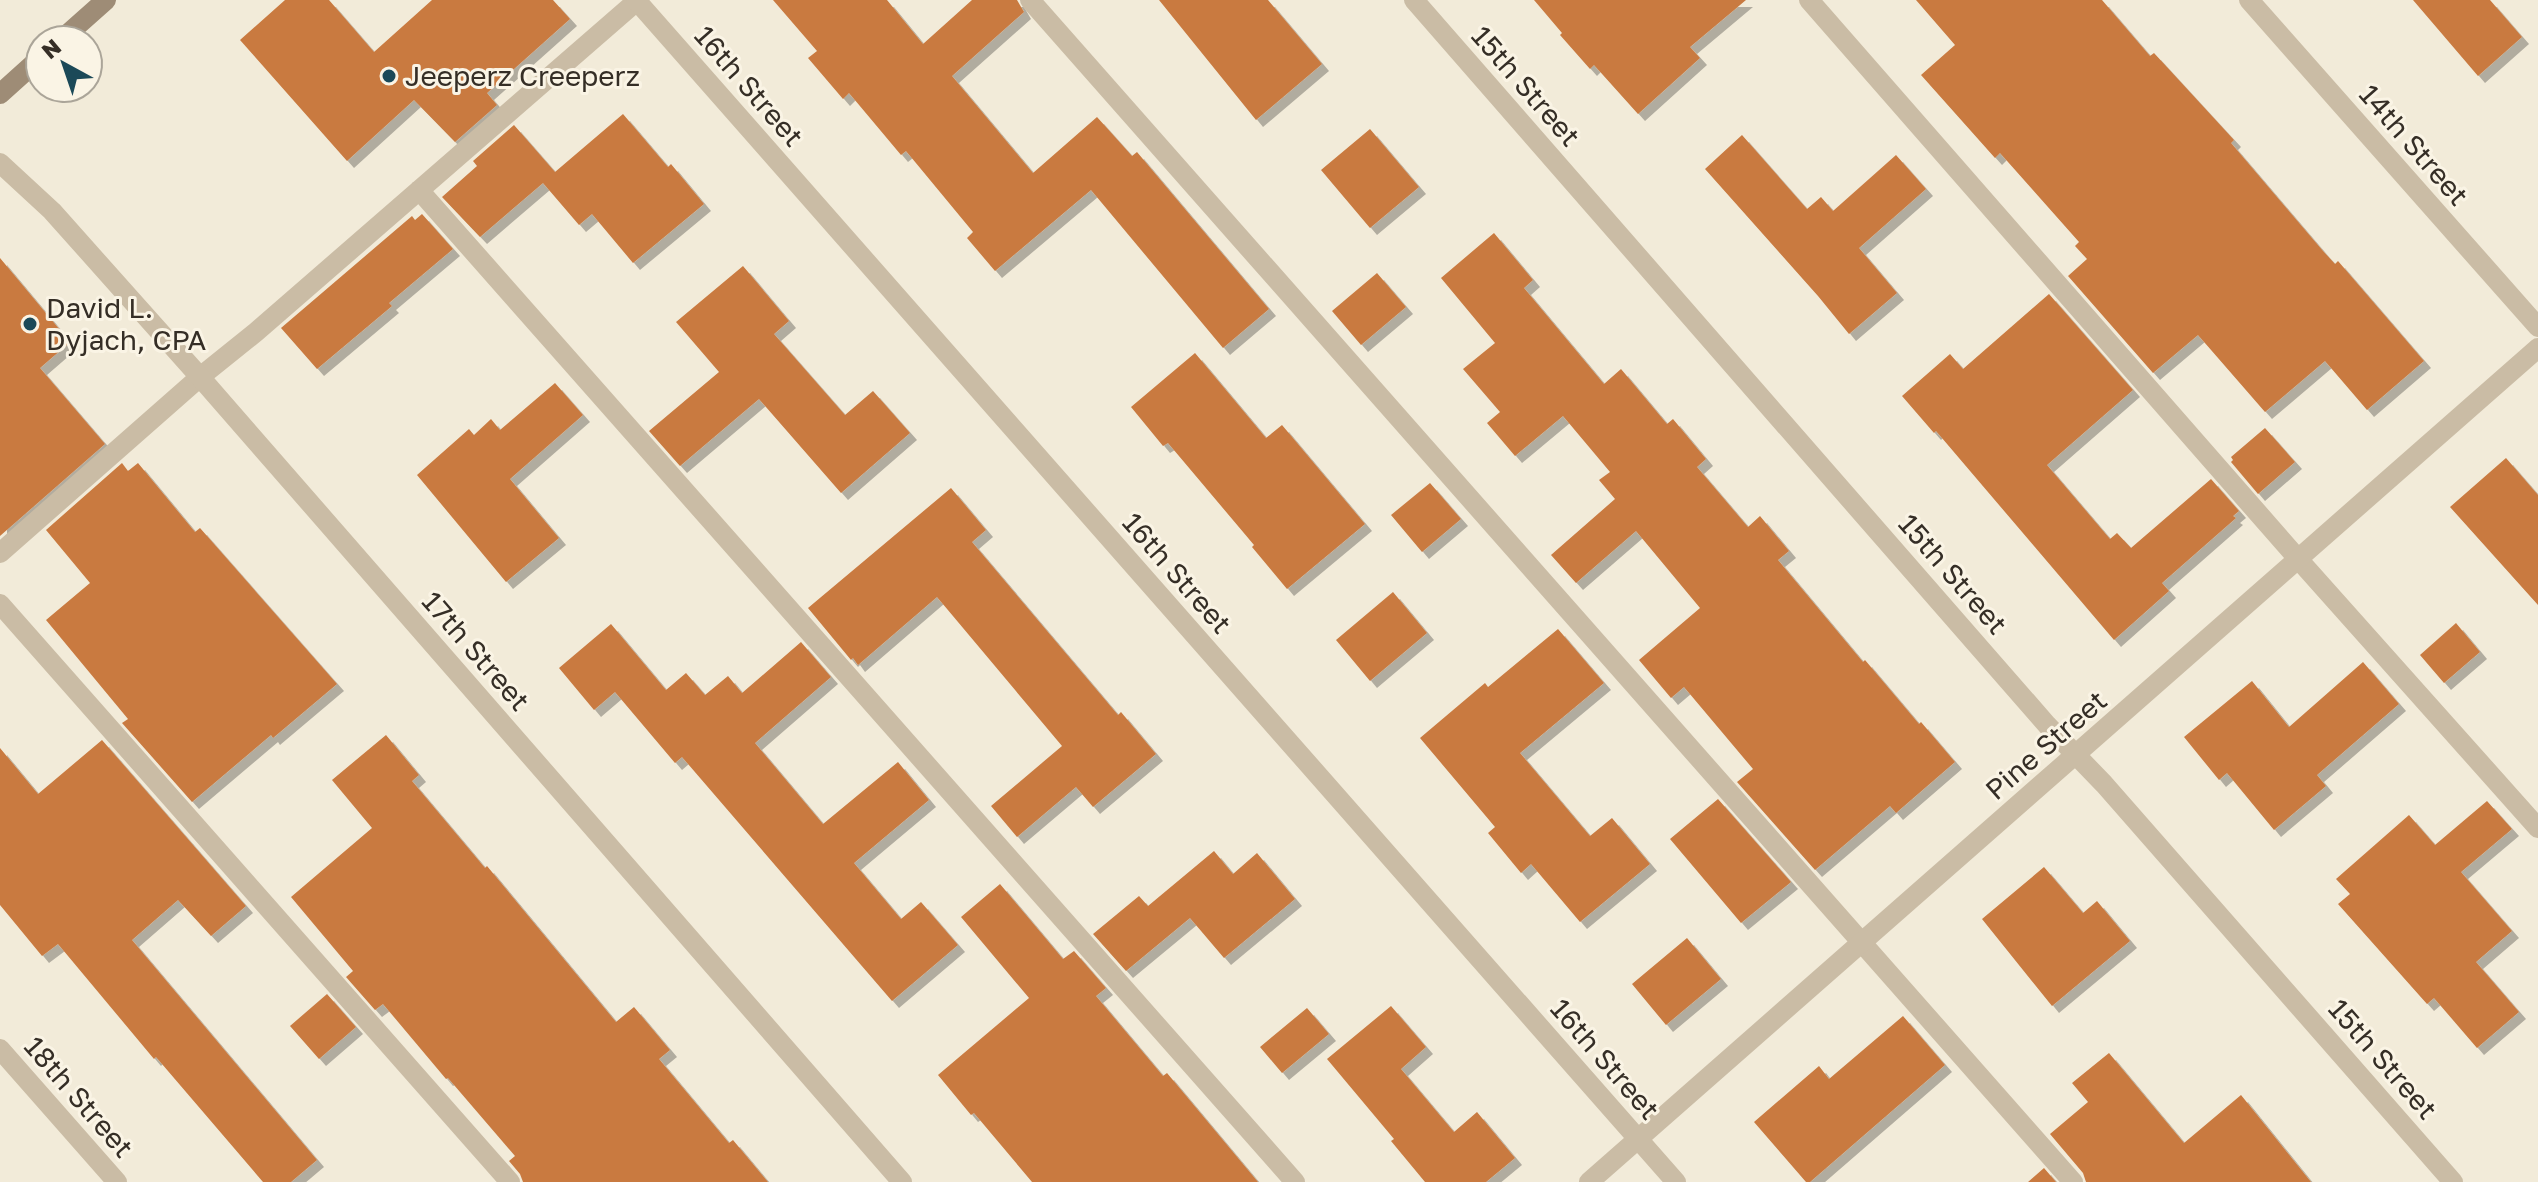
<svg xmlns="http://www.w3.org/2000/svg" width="2538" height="1182" font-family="'Golos Text',sans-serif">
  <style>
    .building { fill: #c97a40; filter: url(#shadow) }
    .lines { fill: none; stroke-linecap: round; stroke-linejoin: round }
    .service { stroke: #cabca5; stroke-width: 20 }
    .minor { stroke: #cabca5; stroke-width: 20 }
    .secondary { stroke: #9e8c76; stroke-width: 20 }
    .poi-dot { fill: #1b4958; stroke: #faf4e5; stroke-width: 3 }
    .labels { text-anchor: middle; stroke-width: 6; stroke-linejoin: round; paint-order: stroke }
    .poi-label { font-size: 28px; fill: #352e26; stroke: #faf4e5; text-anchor: start }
    .street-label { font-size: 28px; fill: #352e26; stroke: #faf4e5 }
  </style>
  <defs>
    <filter id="shadow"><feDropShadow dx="7" dy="7" stdDeviation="0" flood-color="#0004"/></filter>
  </defs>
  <rect width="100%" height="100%" fill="#f2ebd9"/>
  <path class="building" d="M 285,0 L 329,0 L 374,52 L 432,0 L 553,0 L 570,19 L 487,93 L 497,105 L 455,142 L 414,100 L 347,161 L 240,40 Z
    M 773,0 L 887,0 L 923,44 L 972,0 L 1017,0 L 1024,12 L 952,76 L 1033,173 L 1097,117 L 1132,156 L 1137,152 L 1269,309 L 1223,348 L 1091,190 L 995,271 L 967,238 L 973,232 L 906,151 L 901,155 L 849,93 L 843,99 L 808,58 L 817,51 Z
    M 1159,0 L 1268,0 L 1322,64 L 1256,120 Z
    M 1534,0 L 1746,0 L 1690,47 L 1700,58 L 1638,114 L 1594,65 L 1590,69 L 1560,35 L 1562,33 Z
    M 1916,0 L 2102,0 L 2150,56 L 2154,53 L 2234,140 L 2231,143 L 2323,251 L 2335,264 L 2338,261 L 2424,361 L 2367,410 L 2325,361 L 2265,412 L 2198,335 L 2153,373 L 2068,276 L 2087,259 L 2075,246 L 2079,242 L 2000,153 L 1995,158 L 1921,75 L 1955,45 Z
    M 2413,0 L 2490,0 L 2522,37 L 2478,76 Z
    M 623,114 L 668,167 L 671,164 L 704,204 L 633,263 L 592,214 L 579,225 L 543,183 L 480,237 L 442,197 L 477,166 L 473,161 L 514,125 L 555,172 Z
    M 1370,129 L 1419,187 L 1370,228 L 1321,170 Z
    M 1742,135 L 1807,209 L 1821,197 L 1833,211 L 1896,155 L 1926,189 L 1859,248 L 1897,293 L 1849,334 L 1818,296 L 1705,169 Z
    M 422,214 L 453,249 L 389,303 L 392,306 L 317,369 L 281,328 L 412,216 L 415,220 Z
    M 1494,233 L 1533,280 L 1524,288 L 1604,384 L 1621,369 L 1667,424 L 1673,419 L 1706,459 L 1697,467 L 1748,527 L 1760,516 L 1789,551 L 1778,560 L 1863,662 L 1865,660 L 1919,724 L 1921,722 L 1955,762 L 1896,813 L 1890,806 L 1815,870 L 1737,782 L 1753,769 L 1684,687 L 1671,698 L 1639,660 L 1700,608 L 1636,531 L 1576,583 L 1551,555 L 1615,499 L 1599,480 L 1610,472 L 1563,416 L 1515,456 L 1487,423 L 1500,412 L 1463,369 L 1495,343 L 1441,278 Z
    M 0,258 L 70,342 L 40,368 L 105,444 L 0,536 Z
    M 743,266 L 789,321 L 774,334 L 845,415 L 873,391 L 910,433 L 841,493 L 759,399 L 680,466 L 649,431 L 719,372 L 676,322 Z
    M 1377,273 L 1406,307 L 1361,345 L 1332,311 Z
    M 2049,294 L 2133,390 L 2047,465 L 2110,539 L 2117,533 L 2131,548 L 2211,479 L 2239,511 L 2233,516 L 2236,518 L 2162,583 L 2169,591 L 2114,640 L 1936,431 L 1934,433 L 1902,396 L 1950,354 L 1963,369 Z
    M 1195,353 L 1266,438 L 1282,425 L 1365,524 L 1287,589 L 1252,547 L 1254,545 L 1168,443 L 1163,446 L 1131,407 Z
    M 555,383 L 583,415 L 510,479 L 559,538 L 506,582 L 417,475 L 469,429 L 474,435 L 491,419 L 500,430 Z
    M 2265,428 L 2295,462 L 2258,494 L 2231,462 L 2233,460 L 2231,457 Z
    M 2506,458 L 2538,495 L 2538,605 L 2450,507 Z
    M 122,463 L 128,471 L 138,463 L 195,532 L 200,528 L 337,684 L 273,738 L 271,735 L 192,802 L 122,723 L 128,719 L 46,620 L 90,583 L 46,530 Z
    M 1430,483 L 1461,519 L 1422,552 L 1391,515 Z
    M 951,488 L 986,530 L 972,542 L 1118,715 L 1121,712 L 1156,754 L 1093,807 L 1076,787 L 1017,837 L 991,806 L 1062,746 L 937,597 L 858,665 L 853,658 L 851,660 L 808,608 Z
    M 1393,592 L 1427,633 L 1370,681 L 1336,640 Z
    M 2456,623 L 2480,652 L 2444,683 L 2420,655 Z
    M 611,624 L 666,690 L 686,673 L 705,695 L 728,676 L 742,693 L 801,642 L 831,677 L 755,743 L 823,824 L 898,762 L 929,800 L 854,863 L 901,919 L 921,902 L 958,945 L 892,1001 L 682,757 L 675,763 L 615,692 L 594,710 L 559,668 Z
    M 1558,629 L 1604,683 L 1520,753 L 1590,836 L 1612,818 L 1650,864 L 1580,922 L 1531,864 L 1521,873 L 1488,833 L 1495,827 L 1420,738 L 1485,683 L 1488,687 Z
    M 2363,662 L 2399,704 L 2317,775 L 2326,786 L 2274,830 L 2227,773 L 2219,780 L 2184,737 L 2252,681 L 2289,727 Z
    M 386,735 L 419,775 L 412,781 L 485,868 L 487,866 L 616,1022 L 634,1007 L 670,1050 L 659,1059 L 729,1143 L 733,1140 L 768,1182 L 523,1182 L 520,1174 L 509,1161 L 515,1156 L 448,1078 L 446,1079 L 383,1004 L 375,1010 L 346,977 L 353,971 L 291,897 L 372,828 L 332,780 Z
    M 102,740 L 246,906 L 211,936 L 178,900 L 132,940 L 317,1160 L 291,1182 L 263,1182 L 156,1057 L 154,1059 L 58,944 L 42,956 L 0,905 L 0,748 L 38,794 Z
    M 1718,799 L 1791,882 L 1741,923 L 1670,839 Z
    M 2487,801 L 2512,829 L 2461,872 L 2512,931 L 2476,962 L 2519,1012 L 2477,1048 L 2434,998 L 2427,1004 L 2338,904 L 2350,894 L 2336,879 L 2409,815 L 2435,845 Z
    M 1214,851 L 1233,874 L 1257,853 L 1295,899 L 1224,958 L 1190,918 L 1126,971 L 1093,934 L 1139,896 L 1148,906 Z
    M 2044,867 L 2083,913 L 2097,901 L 2130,941 L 2052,1006 L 1982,919 Z
    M 1000,884 L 1063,959 L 1074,951 L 1106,988 L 1096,996 L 1163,1076 L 1167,1073 L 1258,1182 L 1032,1182 L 974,1113 L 971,1115 L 938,1075 L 1029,998 L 961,917 Z
    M 1687,938 L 1721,979 L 1666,1025 L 1632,984 Z
    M 327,994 L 356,1027 L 319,1059 L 290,1026 Z
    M 1391,1006 L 1426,1047 L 1401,1069 L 1454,1132 L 1477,1112 L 1515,1158 L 1486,1182 L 1425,1182 L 1391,1141 L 1394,1139 L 1327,1059 Z
    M 1307,1008 L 1329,1034 L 1282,1073 L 1260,1047 Z
    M 1903,1016 L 1945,1065 L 1810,1182 L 1806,1182 L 1754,1122 L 1819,1066 L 1829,1079 Z
    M 2109,1053 L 2184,1143 L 2241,1095 L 2311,1182 L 2086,1182 L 2083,1173 L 2050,1134 L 2088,1102 L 2072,1083 Z
    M 2044,1168 L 2056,1182 L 2028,1182 Z"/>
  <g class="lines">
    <path class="service" d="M 1030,0 L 2073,1182
      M 1809,0 L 2299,560 L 2538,828
      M 419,190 L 1295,1182
      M 0,553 L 200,377 L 256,332 L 638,0
      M 0,604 L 510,1182"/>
    <path class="minor" d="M 636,0 L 1676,1182
      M 1414,0 L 2047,725 L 2104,784 L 2453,1182
      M 2249,0 L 2538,327
      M 0,163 L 52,211 L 200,377 L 902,1182
      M 0,1049 L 117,1182
      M 1589,1182 L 2538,348"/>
    <path class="secondary" d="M 61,40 L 106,0
      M 0,94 L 40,58"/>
  </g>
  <g class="poi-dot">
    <circle cx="389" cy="76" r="8"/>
    <circle cx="30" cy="324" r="8"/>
  </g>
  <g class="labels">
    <g class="poi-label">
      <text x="405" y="86">Jeeperz Creeperz</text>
      <text x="46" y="318">David L.<tspan x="46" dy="32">Dyjach, CPA</tspan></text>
    </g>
    <g class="street-label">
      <text transform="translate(749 86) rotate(49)" y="10">16th Street</text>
      <text transform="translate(1526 86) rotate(49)" y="10">15th Street</text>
      <text transform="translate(2414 145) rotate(49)" y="10">14th Street</text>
      <text transform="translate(1177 573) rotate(49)" y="10">16th Street</text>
      <text transform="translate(1953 574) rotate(49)" y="10">15th Street</text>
      <text transform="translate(476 651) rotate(49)" y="10">17th Street</text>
      <text transform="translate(2046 745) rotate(-41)" y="10">Pine Street</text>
      <text transform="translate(1605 1059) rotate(49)" y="10">16th Street</text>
      <text transform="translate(2383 1059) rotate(49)" y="10">15th Street</text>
      <text transform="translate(79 1097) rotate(49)" y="10">18th Street</text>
    </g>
  </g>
  <g transform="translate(64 64) rotate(320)"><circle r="38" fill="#faf4e5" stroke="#aba599" stroke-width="2"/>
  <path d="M0-6L14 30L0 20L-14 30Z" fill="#1b4958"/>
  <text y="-12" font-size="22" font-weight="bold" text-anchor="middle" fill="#352e26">N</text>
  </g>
</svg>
